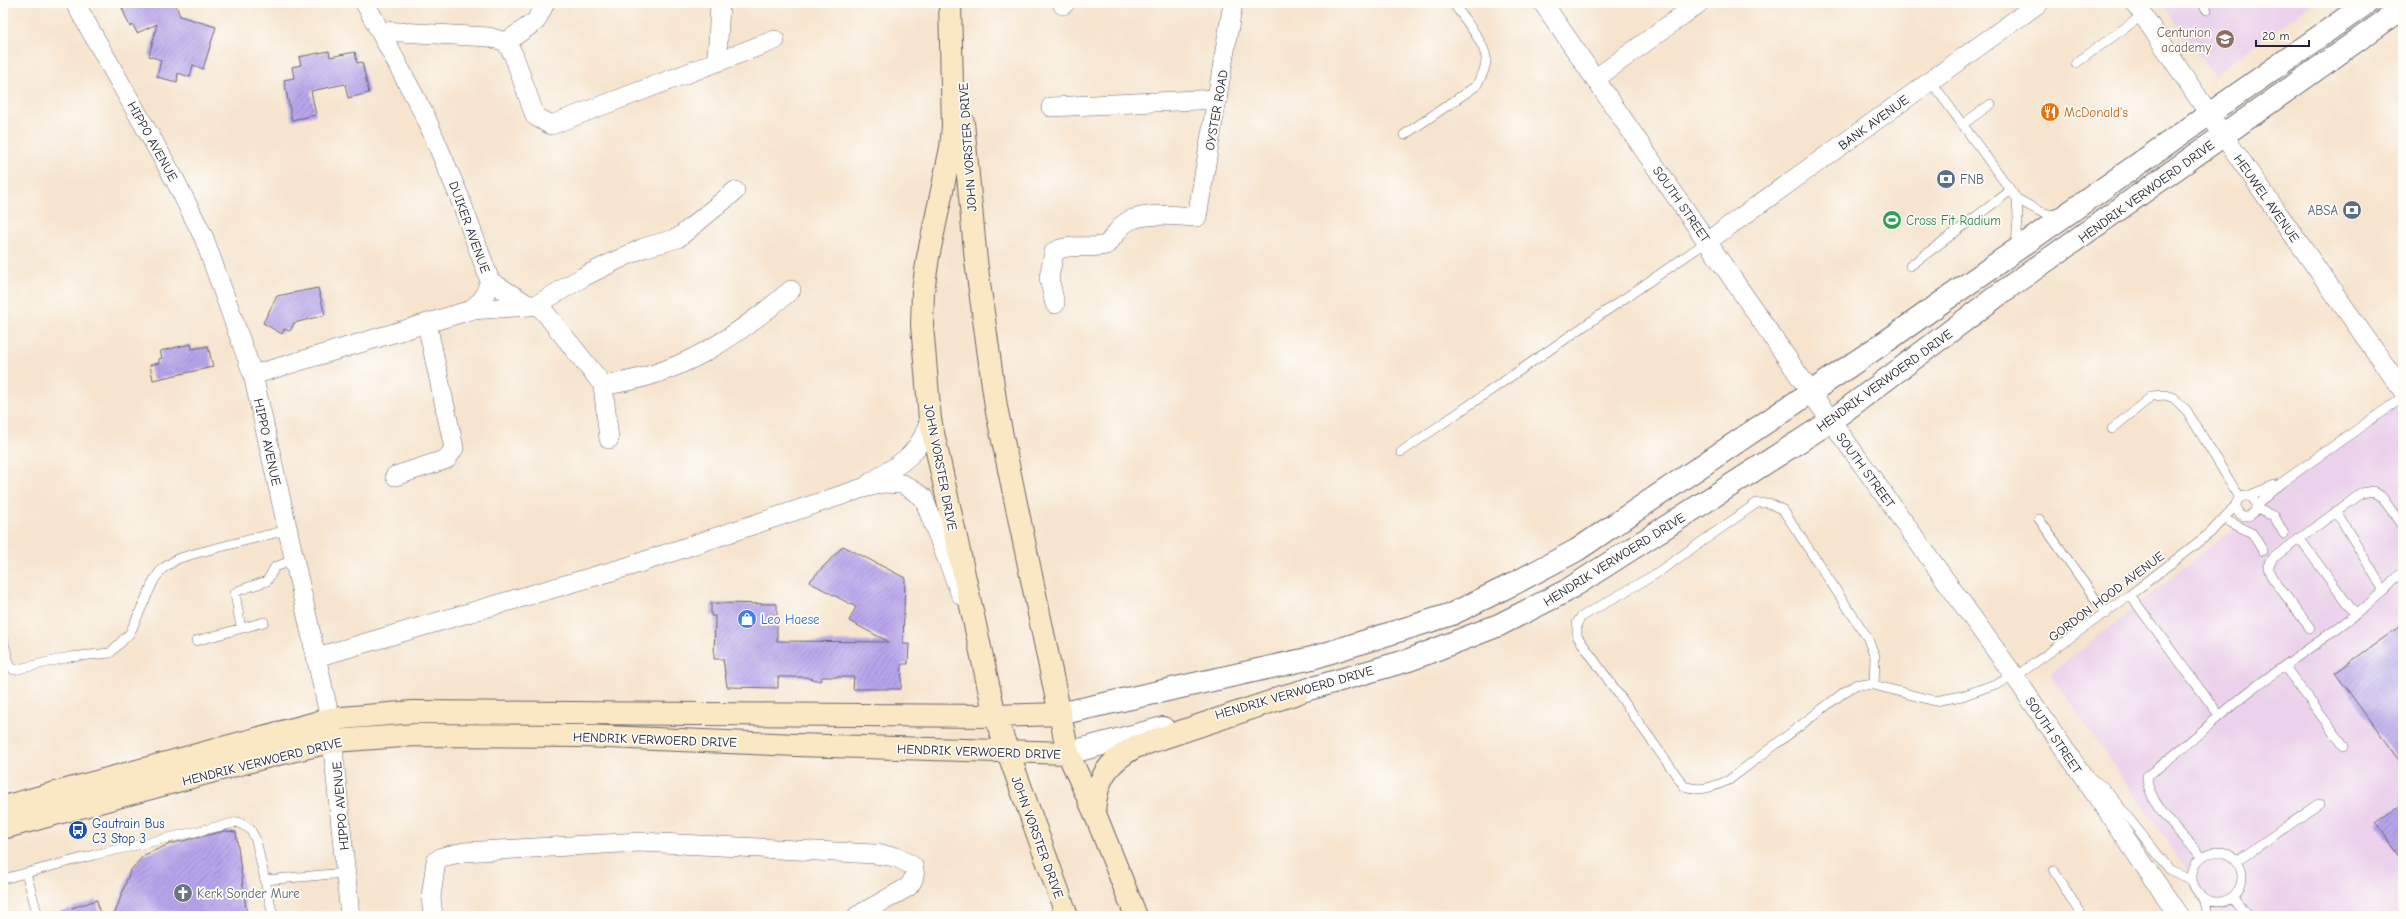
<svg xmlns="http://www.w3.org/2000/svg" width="2406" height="919" font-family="'Comic Neue',sans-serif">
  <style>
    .built { fill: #ebd1eb }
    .building { fill: url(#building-hatch) }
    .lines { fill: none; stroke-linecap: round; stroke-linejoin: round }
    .service-casing { stroke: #6c666e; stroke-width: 10 }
    .minor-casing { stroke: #6c666e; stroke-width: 20 }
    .tertiary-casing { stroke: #6c666e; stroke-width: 24 }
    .secondary-casing { stroke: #6c666e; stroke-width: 24 }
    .service { stroke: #fff; stroke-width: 9 }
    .minor { stroke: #fff; stroke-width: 19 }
    .tertiary { stroke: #fff; stroke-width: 22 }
    .secondary { stroke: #fae7c3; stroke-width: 22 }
    .labels { text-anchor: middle; stroke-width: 3.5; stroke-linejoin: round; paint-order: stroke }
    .education-label { font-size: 13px; fill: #785e54; stroke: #fdfcf7; text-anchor: end }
    .street-label { font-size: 13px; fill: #22223b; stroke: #fdfcf7 }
    .food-label { font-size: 13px; fill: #c56008; stroke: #fdfcf7; text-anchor: start }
    .service-label { font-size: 13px; fill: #4e5e75; stroke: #fdfcf7; text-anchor: start }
    .leisure-label { font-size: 13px; fill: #27864d; stroke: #fdfcf7; text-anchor: start }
    .shop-label { font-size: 13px; fill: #366cbe; stroke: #fdfcf7; text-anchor: start }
    .transit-label { font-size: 13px; fill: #164399; stroke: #fdfcf7; text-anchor: start }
    .worship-label { font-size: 13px; fill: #5b616d; stroke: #fdfcf7; text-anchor: start }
  </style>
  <defs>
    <pattern id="building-hatch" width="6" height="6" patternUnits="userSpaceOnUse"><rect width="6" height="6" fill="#b8a5ec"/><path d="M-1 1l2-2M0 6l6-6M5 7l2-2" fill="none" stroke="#9586c0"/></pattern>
  </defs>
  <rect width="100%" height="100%" fill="#fdfcf7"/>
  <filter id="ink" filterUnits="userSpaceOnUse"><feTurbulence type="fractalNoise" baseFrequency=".025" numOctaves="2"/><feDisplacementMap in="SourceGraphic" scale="8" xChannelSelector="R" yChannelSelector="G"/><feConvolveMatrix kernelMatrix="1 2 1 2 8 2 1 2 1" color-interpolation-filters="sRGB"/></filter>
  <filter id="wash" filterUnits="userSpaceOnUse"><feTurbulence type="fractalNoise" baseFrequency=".012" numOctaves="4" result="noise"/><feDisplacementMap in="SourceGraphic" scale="16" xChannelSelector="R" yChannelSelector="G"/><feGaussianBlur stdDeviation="0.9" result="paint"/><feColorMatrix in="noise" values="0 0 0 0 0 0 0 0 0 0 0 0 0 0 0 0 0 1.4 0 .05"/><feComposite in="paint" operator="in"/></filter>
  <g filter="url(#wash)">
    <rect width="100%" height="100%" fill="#f6e4ce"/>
    <path class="built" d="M 2161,3 L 2313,3 L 2213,75 Z
      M 2403,394 L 2403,916 L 2219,916 L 2050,674 Z"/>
    <g id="blocks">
      <path class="building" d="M 134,3 L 175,3 L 180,16 L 216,27 L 203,69 L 193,65 L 190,77 L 178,73 L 177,82 L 157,77 L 161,60 L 149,56 L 157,24 L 137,33 L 133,25 L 130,27 L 122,8 Z
        M 329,51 L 330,57 L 355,52 L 357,63 L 362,62 L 369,93 L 348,98 L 345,84 L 311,91 L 316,115 L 292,120 L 284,80 L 294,78 L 292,67 L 301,65 L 299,57 Z
        M 318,288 L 325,315 L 294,323 L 290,331 L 284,329 L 282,334 L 263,323 L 277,296 Z
        M 191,344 L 192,349 L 208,346 L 213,367 L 153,380 L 150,365 L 159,363 L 159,359 L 162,358 L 160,351 Z
        M 843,546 L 905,578 L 903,644 L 909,644 L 908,664 L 902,664 L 901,689 L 853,689 L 854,677 L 822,677 L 820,681 L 805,677 L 778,677 L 778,688 L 727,687 L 723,659 L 714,659 L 715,616 L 711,616 L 711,603 L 777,604 L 777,641 L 889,642 L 849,621 L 856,607 L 809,582 Z
        M 2403,624 L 2403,766 L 2335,673 Z
        M 2403,804 L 2403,861 L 2376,823 Z
        M 225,831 L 236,832 L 247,916 L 114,916 L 130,871 L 144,855 L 170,844 Z
        M 97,900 L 100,916 L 57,916 L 56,913 Z"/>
    </g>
  </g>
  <g filter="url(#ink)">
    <use href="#blocks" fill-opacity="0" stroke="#6c666e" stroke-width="1"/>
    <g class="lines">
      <g class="service-casing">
        <path id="service" d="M 2202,3 L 2207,10
          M 2076,63 L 2143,15
          M 1930,80 L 2017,199 L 2043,213 L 2060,216
          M 1963,124 L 1991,104
          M 1404,135 L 1476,86 C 1481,78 1486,69 1486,60 C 1487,45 1462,16 1453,3
          M 2016,247 L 2018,217 L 2017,199
          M 1910,266 L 2010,191
          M 2112,429 L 2152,396 L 2165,395 L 2174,398 L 2187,411 L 2240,498
          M 1401,452 L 1708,241
          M 2248,496 L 2275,485
          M2236 506a10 10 0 1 1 20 0a10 10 0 1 1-20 0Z
          M 2257,505 L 2281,483 L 2403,397
          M 2256,509 L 2274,516 L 2284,534
          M 2336,511 L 2384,591
          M 2039,519 L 2106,614
          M 2230,522 L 2252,533 L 2263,551
          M 2299,538 L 2355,614
          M 2130,595 L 2219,715
          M 241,628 L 235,593 L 240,590 L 267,581 L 275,567 L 294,560
          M 2310,628 L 2271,576 L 2268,568 L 2273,558 L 2362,493 L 2373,491 L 2382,497 L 2403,527
          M 3,640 L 10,666 L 14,670 L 70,657 L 110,653 L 130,633 L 154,580 L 162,569 L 177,559 L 197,553 L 287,530
          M 196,641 L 264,622
          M 2285,667 L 2344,746
          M 1874,685 L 1875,656 L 1867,637 L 1783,510 L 1769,503 L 1757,503 L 1654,575 L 1581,617 L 1577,623 L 1577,636 L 1684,786 C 1701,792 1713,787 1729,780 L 1843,693 L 1857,684 L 1874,685 L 1935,701 L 1962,696 L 2015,677 L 2130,595 L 2210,533 L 2236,505
          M 2088,776 L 2104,787 L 2170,870 L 2191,879
          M2192 877a25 25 0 1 1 50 0a25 25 0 1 1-50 0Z
          M 2201,856 C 2183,835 2147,804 2147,776 C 2183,750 2215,718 2250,691 C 2300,652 2361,618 2403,571
          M 2237,861 L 2319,804
          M 2054,871 L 2082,916
          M 26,873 L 38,916
          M 3,879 L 94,855 L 238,822 L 250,829 L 256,840 L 273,916
          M 265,880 L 345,873
          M 2233,897 L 2248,916
          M 2205,900 L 2208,916"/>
      </g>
      <g class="minor-casing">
        <path id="minor" d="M 75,3 L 175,180 L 204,238 L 253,375 L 330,719 L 350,916
          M 1543,3 L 1811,393 L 2015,677 L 2179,916
          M 2135,3 L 2223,135 L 2403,391
          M 1063,5 L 1065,3
          M 381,31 L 489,37 L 506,42 L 514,56 L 535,116 L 551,125 L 775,40
          M 506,42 L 536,21 L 545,3
          M 717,61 L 720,3
          M 1595,79 L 1699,3
          M 1051,107 L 1218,99
          M 1708,241 L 2039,3
          M 490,281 L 530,306
          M 538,304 L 603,385 L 609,439
          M 1055,304 L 1049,278 L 1054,252 C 1069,242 1089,250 1106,245 C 1113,239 1117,230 1124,224 C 1139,211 1178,216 1197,217 L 1233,3
          M 471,310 L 530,306 L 538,304 L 583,277 L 613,262 L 643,248 L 678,238 L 735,191
          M 253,375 L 471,310 L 483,299 L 490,281 L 459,196 L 426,118 L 365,3
          M 603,385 C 678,377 736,337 791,290
          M 395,476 L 447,459 L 454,448 L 427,324
          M 870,483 C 900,464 920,455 930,419
          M 317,657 L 630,566 L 860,489 L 883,483 L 903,484 L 923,497 L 961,595
          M 433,916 L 431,897 L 436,861 L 442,857 L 464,852 L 640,842 L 875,854 L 896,857 L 913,866 C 916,873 914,881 908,887 L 857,916"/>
      </g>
      <g class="tertiary-casing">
        <path id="tertiary" d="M 1278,698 L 1409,660 L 1499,625 L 1566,591 L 1831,421 L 2005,290 L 2403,8
          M 1059,714 L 1312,658 L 1452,614 L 1513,584 L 1577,550 L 1891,338 L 2367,3
          M 1068,753 L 1163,728"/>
      </g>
      <g class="secondary-casing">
        <path id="secondary" d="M 950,3 L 953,126 L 951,148 L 928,257 L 923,291 L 922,325 L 930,419 L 995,716 L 1067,916
          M 963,122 L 976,261 L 996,407 L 1068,753 L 1094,811 L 1136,916
          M 3,807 L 330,719 L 413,712 L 995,716 L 1059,714
          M 1094,811 C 1097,778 1107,763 1135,747 L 1297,693
          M 3,828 L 270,756 L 334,741 L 416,735 L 583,736 L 796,745 L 1068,753"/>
      </g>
      <use href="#service" class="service"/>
      <use href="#minor" class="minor"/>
      <use href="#tertiary" class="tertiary"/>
      <use href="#secondary" class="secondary"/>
    </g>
  </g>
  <defs>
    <g id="university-disc" transform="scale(1)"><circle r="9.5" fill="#8d6e63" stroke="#fdfcf7"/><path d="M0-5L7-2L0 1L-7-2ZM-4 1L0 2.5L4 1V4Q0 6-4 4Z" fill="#fff"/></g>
    <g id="restaurant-disc" transform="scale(1)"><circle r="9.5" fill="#e8710a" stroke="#fdfcf7"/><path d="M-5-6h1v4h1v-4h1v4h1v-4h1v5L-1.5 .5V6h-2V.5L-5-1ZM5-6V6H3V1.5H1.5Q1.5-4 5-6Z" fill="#fff"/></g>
    <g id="bank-disc" transform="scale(1)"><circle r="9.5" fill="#5c6f8a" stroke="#fdfcf7"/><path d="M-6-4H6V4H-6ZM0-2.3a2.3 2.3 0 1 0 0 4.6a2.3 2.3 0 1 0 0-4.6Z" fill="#fff"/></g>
    <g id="stadium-disc" transform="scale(1)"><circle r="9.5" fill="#2e9e5b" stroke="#fdfcf7"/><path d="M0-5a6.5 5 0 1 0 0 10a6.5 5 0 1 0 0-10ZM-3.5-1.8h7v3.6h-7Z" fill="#fff"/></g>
    <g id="shop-disc" transform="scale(1)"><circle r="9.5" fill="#3f7fe0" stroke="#fdfcf7"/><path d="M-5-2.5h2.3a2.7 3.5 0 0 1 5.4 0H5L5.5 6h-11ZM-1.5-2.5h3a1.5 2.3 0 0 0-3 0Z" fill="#fff"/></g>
    <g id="bus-disc" transform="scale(1)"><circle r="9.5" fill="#1a4fb4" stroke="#fdfcf7"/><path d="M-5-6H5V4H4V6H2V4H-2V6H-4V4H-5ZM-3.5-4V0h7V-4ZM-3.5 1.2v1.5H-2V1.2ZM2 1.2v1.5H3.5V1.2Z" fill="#fff"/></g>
    <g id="church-disc" transform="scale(1)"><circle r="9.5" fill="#6b7280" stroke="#fdfcf7"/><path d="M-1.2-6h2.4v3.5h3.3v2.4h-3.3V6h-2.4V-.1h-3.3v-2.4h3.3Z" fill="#fff"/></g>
  </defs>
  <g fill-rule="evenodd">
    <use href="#university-disc" x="2225" y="39"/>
    <use href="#restaurant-disc" x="2050" y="112"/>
    <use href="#bank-disc" x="1946" y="179"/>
    <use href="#bank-disc" x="2352" y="210"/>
    <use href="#stadium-disc" x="1892" y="220"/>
    <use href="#shop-disc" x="747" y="619"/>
    <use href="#bus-disc" x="78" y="830"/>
    <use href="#church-disc" x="183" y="893"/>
  </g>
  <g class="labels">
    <g class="education-label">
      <text x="2211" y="37">Centurion<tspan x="2211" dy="15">academy</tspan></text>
    </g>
    <g class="street-label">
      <text transform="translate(1216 110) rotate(-80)" y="5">OYSTER ROAD</text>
      <text transform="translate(1873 122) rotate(-36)" y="5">BANK AVENUE</text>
      <text transform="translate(153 141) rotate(61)" y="5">HIPPO AVENUE</text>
      <text transform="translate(967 147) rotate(-94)" y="5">JOHN VORSTER DRIVE</text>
      <text transform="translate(2146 191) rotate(-36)" y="5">HENDRIK VERWOERD DRIVE</text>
      <text transform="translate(2267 198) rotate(55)" y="5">HEUWEL AVENUE</text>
      <text transform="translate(1682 204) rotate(55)" y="5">SOUTH STREET</text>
      <text transform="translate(470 227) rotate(70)" y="5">DUIKER AVENUE</text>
      <text transform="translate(1884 380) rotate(-36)" y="5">HENDRIK VERWOERD DRIVE</text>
      <text transform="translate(268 442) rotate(78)" y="5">HIPPO AVENUE</text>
      <text transform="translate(941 467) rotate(79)" y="5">JOHN VORSTER DRIVE</text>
      <text transform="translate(1866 470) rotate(54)" y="5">SOUTH STREET</text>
      <text transform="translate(1614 559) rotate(-32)" y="5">HENDRIK VERWOERD DRIVE</text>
      <text transform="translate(2106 596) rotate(-37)" y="5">GORDON HOOD AVENUE</text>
      <text transform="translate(1294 692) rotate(-16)" y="5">HENDRIK VERWOERD DRIVE</text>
      <text transform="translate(2054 735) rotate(56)" y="5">SOUTH STREET</text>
      <text transform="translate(655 739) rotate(2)" y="5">HENDRIK VERWOERD DRIVE</text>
      <text transform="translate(979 751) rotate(2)" y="5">HENDRIK VERWOERD DRIVE</text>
      <text transform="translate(262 761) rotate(-14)" y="5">HENDRIK VERWOERD DRIVE</text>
      <text transform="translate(340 806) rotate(-95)" y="5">HIPPO AVENUE</text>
      <text transform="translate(1038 837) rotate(70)" y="5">JOHN VORSTER DRIVE</text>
    </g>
    <g class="food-label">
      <text x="2064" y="117">McDonald's</text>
    </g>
    <g class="service-label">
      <text x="1960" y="184">FNB</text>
      <text x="2338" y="215" text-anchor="end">ABSA</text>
    </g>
    <g class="leisure-label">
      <text x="1906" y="225">Cross Fit Radium</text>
    </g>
    <g class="shop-label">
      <text x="761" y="624">Leo Haese</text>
    </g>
    <g class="transit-label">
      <text x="92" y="828">Gautrain Bus<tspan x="92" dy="15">C3 Stop 3</tspan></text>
    </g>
    <g class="worship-label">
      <text x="197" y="898">Kerk Sonder Mure</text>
    </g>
  </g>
  <rect width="2406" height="919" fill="none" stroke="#fdfcf7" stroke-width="16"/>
  <path d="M2256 40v6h53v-6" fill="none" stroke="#22223b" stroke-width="2"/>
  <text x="2262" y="40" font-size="12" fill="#22223b" stroke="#fdfcf7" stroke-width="3" paint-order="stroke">20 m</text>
</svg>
